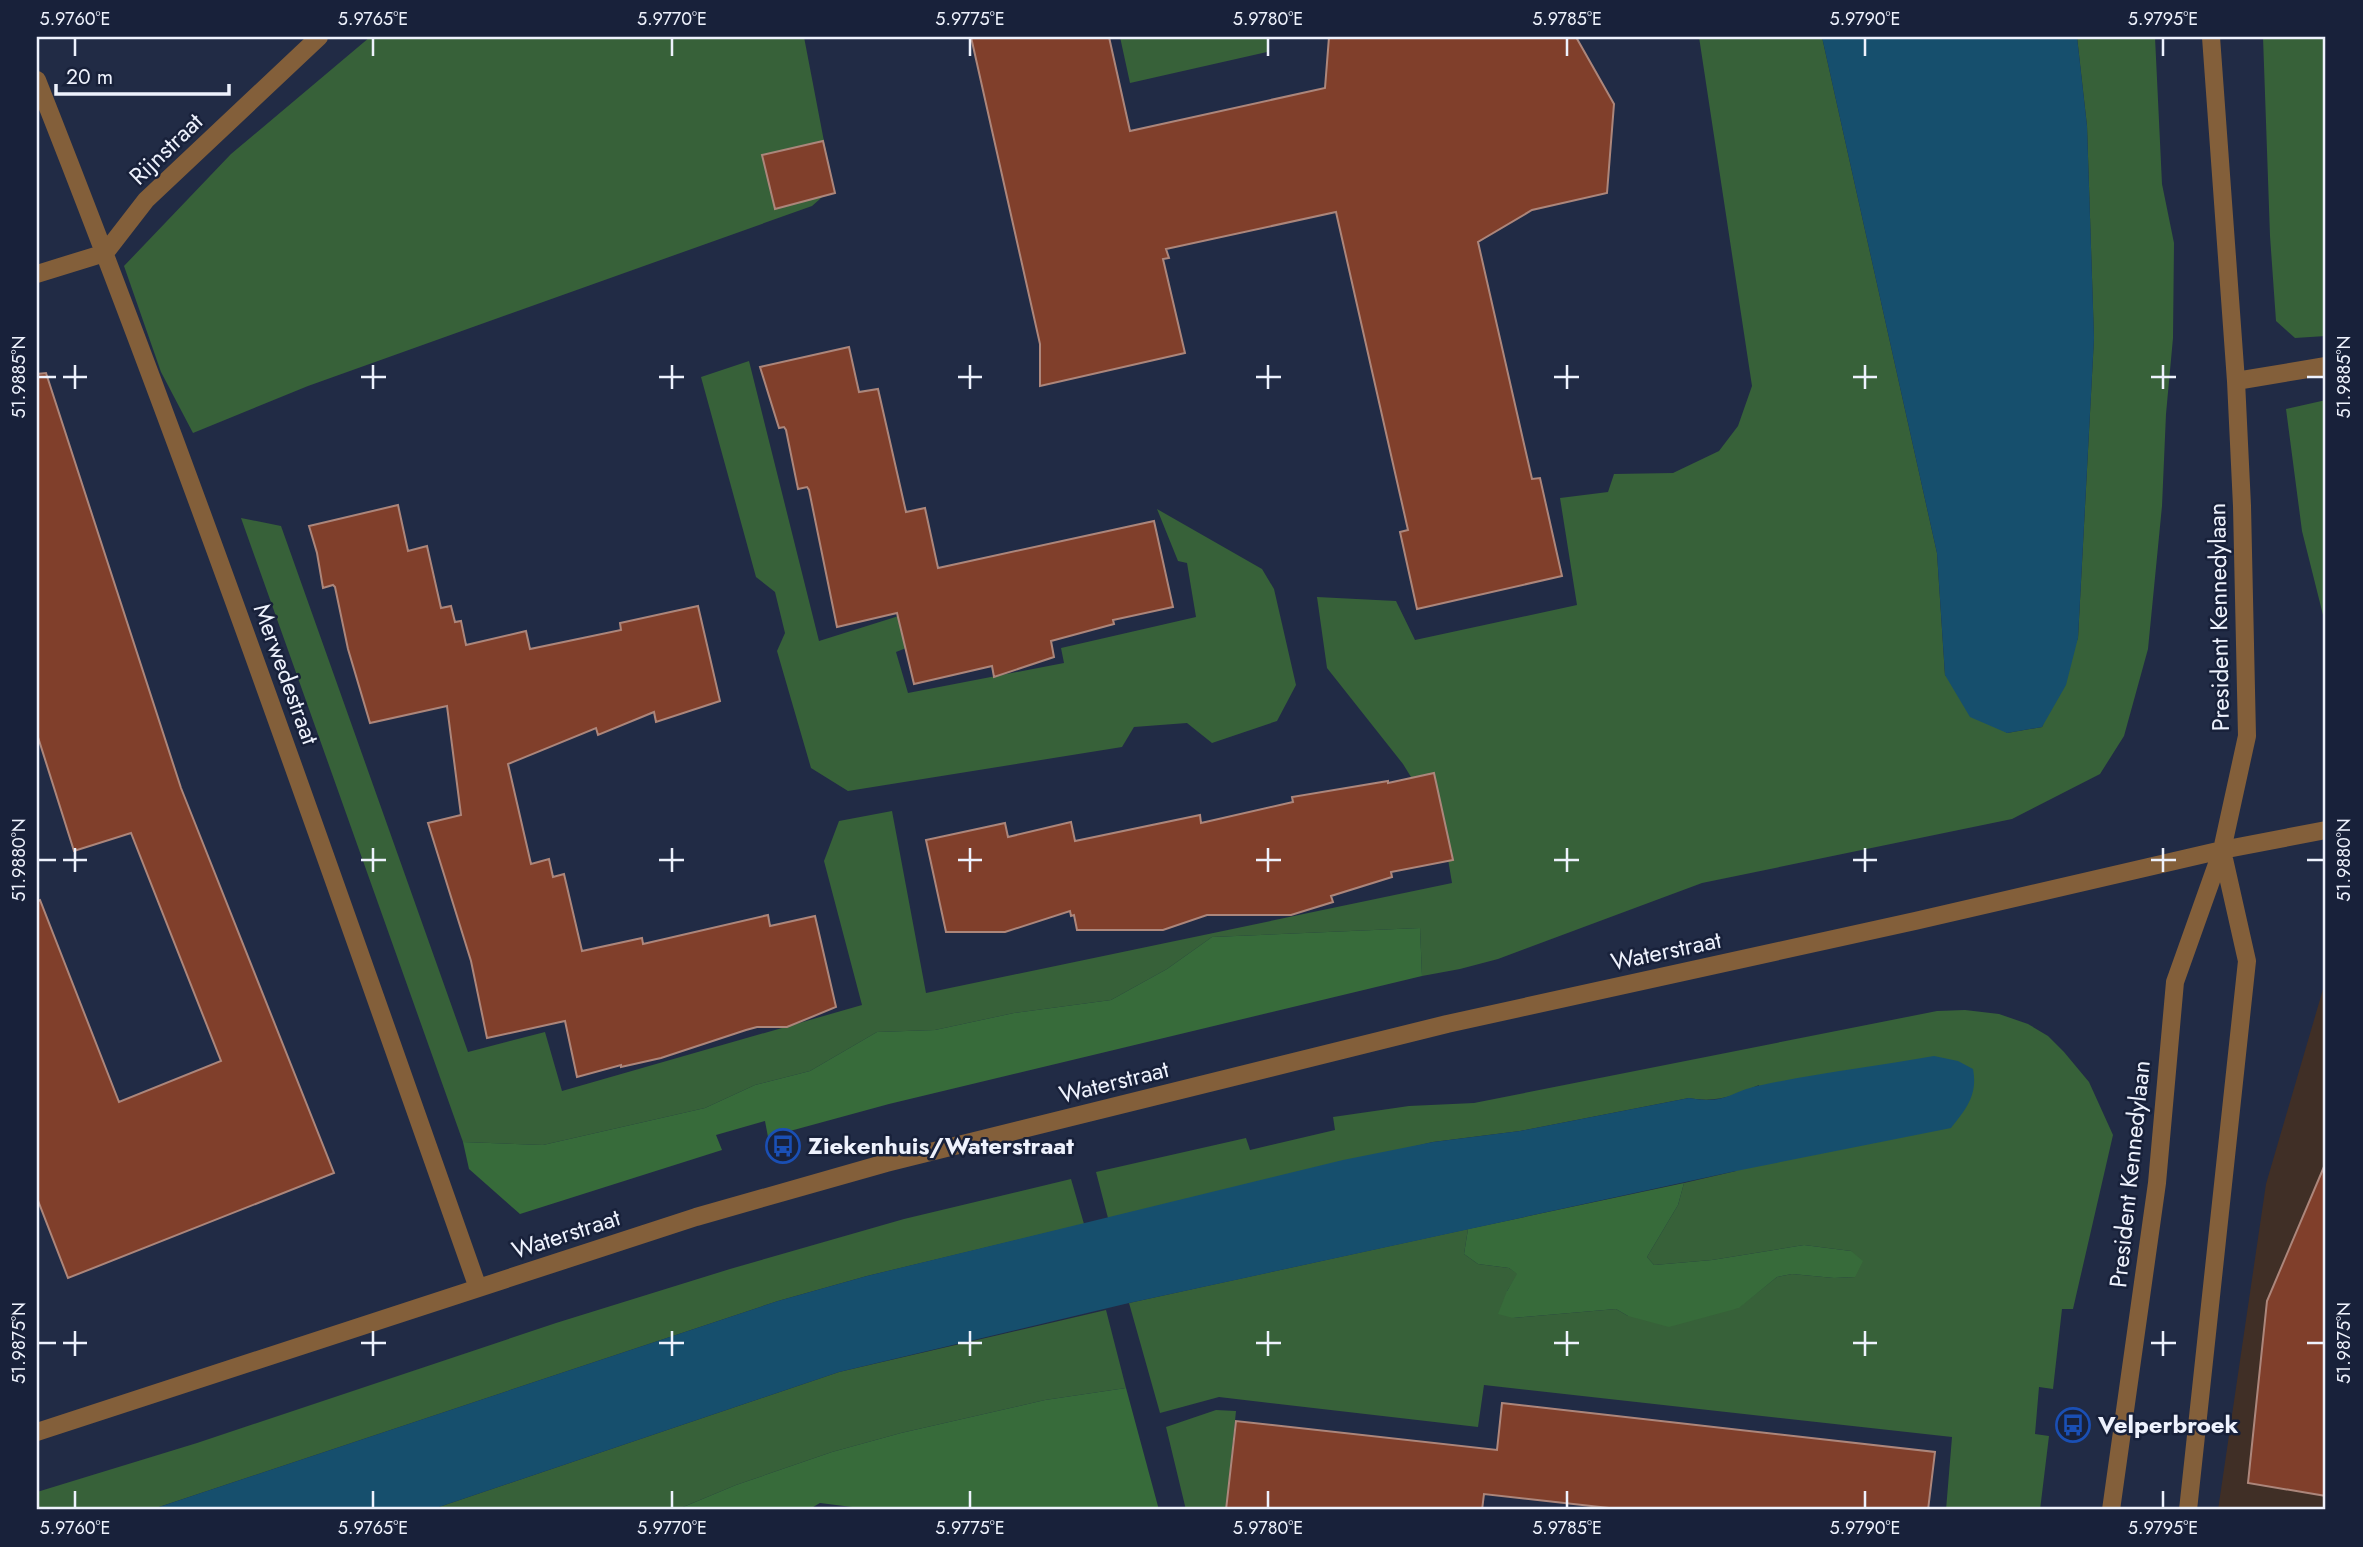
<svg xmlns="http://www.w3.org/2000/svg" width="2363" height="1547" font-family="Jost,sans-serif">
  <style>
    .commercial { fill: #402f26 }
    .green { fill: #376139 }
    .forest { fill: #376b3a }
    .water { fill: #164f6d }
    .building { fill: #803f2b; stroke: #ac867b; stroke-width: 2 }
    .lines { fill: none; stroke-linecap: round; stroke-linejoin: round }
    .minor { stroke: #835f3a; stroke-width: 18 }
    .ticks { fill: none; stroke: #eef2fd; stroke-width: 2.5 }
    .labels { text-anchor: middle; stroke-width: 5; stroke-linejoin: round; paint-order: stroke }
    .street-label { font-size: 24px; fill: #eef2fd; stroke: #18213a }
    .poi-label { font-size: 24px; font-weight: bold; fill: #eef2fd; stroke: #18213a; text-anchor: start }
    .neatline { fill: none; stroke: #eef2fd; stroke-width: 2.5 }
    .ticks-label { font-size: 18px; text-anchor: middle; fill: #eef2fd }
  </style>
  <rect width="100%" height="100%" fill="#212b45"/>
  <path class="commercial" d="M 2326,979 L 2326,1510 L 2218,1510 L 2266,1184 Z"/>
  <path class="green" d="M 370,37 L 804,37 L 827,157 L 829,191 L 812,206 L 308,386 L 193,433 L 161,372 L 124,266 L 231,154 Z
    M 1120,37 L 1267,37 L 1267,52 L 1130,83 Z
    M 1699,37 L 1822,37 L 1937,553 L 1945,675 L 2007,733 L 2042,727 L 2078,638 L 2094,338 L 2087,126 L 2077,37 L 2155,37 L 2162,184 L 2174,243 L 2173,338 L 2166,414 L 2162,506 L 2148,649 L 2124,736 L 2100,774 L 2012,819 L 1702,883 L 1498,959 L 1460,969 L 1422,976 L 1420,928 L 1212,937 L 1167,969 L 1111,1000 L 1014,1013 L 935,1030 L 877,1032 L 810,1071 L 755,1085 L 705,1108 L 543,1145 L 463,1142 L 241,518 L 281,526 L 468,1052 L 545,1032 L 562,1091 L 862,1005 L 824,861 L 839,821 L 892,811 L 926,993 L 1452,883 L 1443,829 L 1403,764 L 1327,668 L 1317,597 L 1396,601 L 1415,640 L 1577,605 L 1560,498 L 1608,492 L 1614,474 L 1673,473 L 1719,451 L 1738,426 L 1752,386 Z
    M 2263,37 L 2326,37 L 2326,336 L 2295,338 L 2276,321 L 2270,236 Z
    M 749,361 L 819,641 L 905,614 L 911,646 L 896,652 L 908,693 L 1064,663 L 1061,648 L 1196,617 L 1187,563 L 1178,561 L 1157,509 L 1262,569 L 1274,589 L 1296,685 L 1277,721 L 1212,743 L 1187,723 L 1134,727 L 1122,747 L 848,791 L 811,768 L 777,651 L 785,633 L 775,592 L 756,577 L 701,377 Z
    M 2326,400 L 2326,627 L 2302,531 L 2286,409 Z
    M 1965,1010 L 1999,1014 L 2028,1024 L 2048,1036 L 2064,1052 L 2089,1082 L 2113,1135 L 2073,1309 L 2062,1309 L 2053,1389 L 2039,1387 L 2035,1434 L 2049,1436 L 2040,1510 L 1946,1510 L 1952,1437 L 1484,1385 L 1478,1427 L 1219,1397 L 1160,1413 L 1129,1303 L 1468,1229 L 1464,1254 L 1478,1264 L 1509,1268 L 1518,1274 L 1507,1291 L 1513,1318 L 1616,1309 L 1628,1316 L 1738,1308 L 1777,1277 L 1792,1274 L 1834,1278 L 1855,1277 L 1851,1251 L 1804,1245 L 1712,1260 L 1654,1265 L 1647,1257 L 1678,1205 L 1684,1183 L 1736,1171 L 1759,1085 C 1734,1096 1716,1103 1689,1098 L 1520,1131 L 1433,1142 L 1108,1218 L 1096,1172 L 1246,1138 L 1250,1150 L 1335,1130 L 1333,1117 L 1409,1106 L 1474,1103 L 1937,1011 Z
    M 1071,1179 L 1084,1224 L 867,1276 L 778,1301 L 150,1510 L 37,1510 L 37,1492 L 197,1443 L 556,1323 L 730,1269 L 904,1219 Z
    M 1106,1310 L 1126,1388 L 1045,1400 L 901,1433 L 832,1452 L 736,1485 L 676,1510 L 430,1510 L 839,1372 Z
    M 1216,1410 L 1236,1411 L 1226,1510 L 1186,1510 L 1166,1427 Z"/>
  <path class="forest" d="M 1420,928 L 1422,976 L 889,1104 L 768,1137 L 765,1121 L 716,1135 L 722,1150 L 520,1214 L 469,1169 L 463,1142 L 543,1145 L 705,1108 L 755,1085 L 810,1071 L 877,1032 L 935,1030 L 1014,1013 L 1111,1000 L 1167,969 L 1212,937 Z
    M 1684,1183 L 1678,1205 L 1647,1257 L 1654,1265 L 1712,1260 L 1804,1245 L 1851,1251 L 1863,1261 L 1855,1277 L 1834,1278 L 1792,1274 L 1777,1277 L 1739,1308 L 1669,1327 L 1628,1316 L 1616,1309 L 1513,1318 L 1498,1314 L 1507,1291 L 1517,1274 L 1509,1268 L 1478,1264 L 1464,1254 L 1468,1229 Z
    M 1126,1388 L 1159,1510 L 876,1510 L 820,1503 L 808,1510 L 676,1510 L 736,1485 L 832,1452 L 901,1433 L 1045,1400 Z"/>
  <path class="water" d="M 1822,37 L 2077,37 L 2087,126 L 2094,338 L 2078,638 L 2066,685 L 2042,727 L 2007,733 L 1970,717 L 1945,675 L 1937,553 Z
    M 1934,1056 L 1958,1061 L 1973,1069 C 1978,1095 1966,1109 1951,1128 L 1736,1171 L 1129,1303 L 839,1372 L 430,1510 L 150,1510 L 778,1301 L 867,1276 L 1343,1160 L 1433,1142 L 1520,1131 L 1689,1098 C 1727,1105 1730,1091 1762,1085 C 1819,1073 1877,1066 1934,1056 Z"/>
  <path class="building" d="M 971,37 L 1109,37 L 1130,131 L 1325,88 L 1329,37 L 1576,37 L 1614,104 L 1607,193 L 1532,210 L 1478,242 L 1532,479 L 1540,478 L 1562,576 L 1417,609 L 1400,532 L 1408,530 L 1336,212 L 1166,249 L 1169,258 L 1163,259 L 1185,353 L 1040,386 L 1040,344 Z
    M 823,141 L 835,193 L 775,209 L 762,155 Z
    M 849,347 L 859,392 L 878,389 L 906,512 L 925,508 L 938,568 L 1154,521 L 1173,607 L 1113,620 L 1114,624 L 1051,641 L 1054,657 L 994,677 L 992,666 L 914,684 L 897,613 L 837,627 L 809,490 L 807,487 L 798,489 L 786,430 L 784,427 L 779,428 L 760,367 Z
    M 46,373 L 181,788 L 334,1173 L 68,1278 L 37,1198 L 37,901 L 40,900 L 119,1102 L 221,1061 L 131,833 L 74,851 L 37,734 L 37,374 Z
    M 398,505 L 408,551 L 427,546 L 441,608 L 451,606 L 455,622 L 461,621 L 466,645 L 526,631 L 530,649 L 621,630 L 620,623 L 698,606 L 720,701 L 656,722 L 654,712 L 598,735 L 596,728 L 508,764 L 531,864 L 549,859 L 553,877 L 564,874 L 582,951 L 642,938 L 643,944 L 768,915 L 770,926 L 815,916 L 836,1007 L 787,1027 L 757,1027 L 746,1030 L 661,1058 L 621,1067 L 621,1065 L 577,1077 L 565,1021 L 487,1038 L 471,961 L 428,823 L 461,815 L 447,706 L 370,723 L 348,649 L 335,587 L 333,585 L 323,588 L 317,553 L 309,526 Z
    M 1434,773 L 1453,860 L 1391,872 L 1392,877 L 1331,896 L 1333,902 L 1291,915 L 1207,915 L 1163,930 L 1077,930 L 1074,915 L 1071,916 L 1070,911 L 1005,932 L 946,932 L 926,840 L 1005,823 L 1008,837 L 1071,822 L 1075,841 L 1200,815 L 1201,823 L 1293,802 L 1292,797 L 1388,781 L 1388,783 Z
    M 2326,1162 L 2326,1496 L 2248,1483 L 2267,1301 Z
    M 1502,1403 L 1935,1452 L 1928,1510 L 1627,1510 L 1484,1494 L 1482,1510 L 1226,1510 L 1236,1421 L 1497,1450 Z"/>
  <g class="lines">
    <path class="minor" d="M 37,80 C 195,479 335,884 478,1288
      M 37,274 L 105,253 L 146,200 L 319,37
      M 2236,381 L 2326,366
      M 37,1432 L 696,1217 L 886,1163 L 1447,1024 L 1915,921 L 2222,850 L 2326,830
      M 2111,1510 L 2157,1183 L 2175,982 L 2222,850 L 2247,736 L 2242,506 L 2236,381 L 2211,37
      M 2188,1510 L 2247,961 L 2222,850"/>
  </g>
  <path class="ticks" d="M 75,38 L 75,56M 373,38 L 373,56M 672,38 L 672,56M 970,38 L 970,56M 1268,38 L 1268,56M 1567,38 L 1567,56M 1865,38 L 1865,56M 2163,38 L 2163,56M 75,365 L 75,389M 373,365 L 373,389M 672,365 L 672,389M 970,365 L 970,389M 1268,365 L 1268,389M 1567,365 L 1567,389M 1865,365 L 1865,389M 2163,365 L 2163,389M 38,377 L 56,377M 63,377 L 87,377M 361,377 L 386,377M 659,377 L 684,377M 958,377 L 982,377M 1256,377 L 1281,377M 1554,377 L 1579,377M 1853,377 L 1877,377M 2151,377 L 2176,377M 2307,377 L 2324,377M 75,848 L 75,872M 373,848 L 373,872M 672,848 L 672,872M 970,848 L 970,872M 1268,848 L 1268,872M 1567,848 L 1567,872M 1865,848 L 1865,872M 2163,848 L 2163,872M 38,860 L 56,860M 63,860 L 87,860M 361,860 L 386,860M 659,860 L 684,860M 958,860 L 982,860M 1256,860 L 1281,860M 1554,860 L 1579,860M 1853,860 L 1877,860M 2151,860 L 2176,860M 2307,860 L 2324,860M 75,1331 L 75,1356M 373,1331 L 373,1356M 672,1331 L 672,1356M 970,1331 L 970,1356M 1268,1331 L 1268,1356M 1567,1331 L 1567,1356M 1865,1331 L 1865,1356M 2163,1331 L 2163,1356M 38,1343 L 56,1343M 63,1343 L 87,1343M 361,1343 L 386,1343M 659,1343 L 684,1343M 958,1343 L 982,1343M 1256,1343 L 1281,1343M 1554,1343 L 1579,1343M 1853,1343 L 1877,1343M 2151,1343 L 2176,1343M 2307,1343 L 2324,1343M 75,1491 L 75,1508M 373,1491 L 373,1508M 672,1491 L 672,1508M 970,1491 L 970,1508M 1268,1491 L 1268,1508M 1567,1491 L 1567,1508M 1865,1491 L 1865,1508M 2163,1491 L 2163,1508"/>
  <defs>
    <g id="bus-ring" transform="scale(1.75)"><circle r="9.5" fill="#18213a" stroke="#1a4fb4" stroke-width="1.5"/><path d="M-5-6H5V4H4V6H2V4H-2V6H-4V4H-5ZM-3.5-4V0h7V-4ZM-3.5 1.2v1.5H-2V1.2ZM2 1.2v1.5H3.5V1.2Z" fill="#1a4fb4"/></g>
  </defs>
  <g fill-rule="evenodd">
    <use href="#bus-ring" x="783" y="1146"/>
    <use href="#bus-ring" x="2073" y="1425"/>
  </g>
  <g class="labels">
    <g class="street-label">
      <text transform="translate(166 149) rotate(-44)" y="8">Rijnstraat</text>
      <text transform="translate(2219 617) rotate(-91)" y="8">President Kennedylaan</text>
      <text transform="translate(286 674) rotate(70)" y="8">Merwedestraat</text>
      <text transform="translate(1666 951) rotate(-12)" y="8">Waterstraat</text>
      <text transform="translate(1114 1082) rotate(-14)" y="8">Waterstraat</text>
      <text transform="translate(2130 1174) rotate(-84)" y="8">President Kennedylaan</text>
      <text transform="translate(566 1234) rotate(-18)" y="8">Waterstraat</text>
    </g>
    <g class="poi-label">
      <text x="808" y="1154">Ziekenhuis/Waterstraat</text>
      <text x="2098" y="1433">Velperbroek</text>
    </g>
  </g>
  <rect width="2363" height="1547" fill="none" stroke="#18213a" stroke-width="77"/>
  <path d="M56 84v10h173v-10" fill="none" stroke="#eef2fd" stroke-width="3.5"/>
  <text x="66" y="84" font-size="21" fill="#eef2fd" stroke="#18213a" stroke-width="5" paint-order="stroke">20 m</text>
  <rect x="38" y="38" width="2286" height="1470" class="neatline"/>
  <g class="ticks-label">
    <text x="75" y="25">5.9760°E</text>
    <text x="373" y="25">5.9765°E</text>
    <text x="672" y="25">5.9770°E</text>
    <text x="970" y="25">5.9775°E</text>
    <text x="1268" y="25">5.9780°E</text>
    <text x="1567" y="25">5.9785°E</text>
    <text x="1865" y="25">5.9790°E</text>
    <text x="2163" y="25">5.9795°E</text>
    <text transform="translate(19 377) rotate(-90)" y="6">51.9885°N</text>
    <text transform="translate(2344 377) rotate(-90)" y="6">51.9885°N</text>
    <text transform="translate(19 860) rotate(-90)" y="6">51.9880°N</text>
    <text transform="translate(2344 860) rotate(-90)" y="6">51.9880°N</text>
    <text transform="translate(19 1343) rotate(-90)" y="6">51.9875°N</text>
    <text transform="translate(2344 1343) rotate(-90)" y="6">51.9875°N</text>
    <text x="75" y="1534">5.9760°E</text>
    <text x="373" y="1534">5.9765°E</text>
    <text x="672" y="1534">5.9770°E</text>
    <text x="970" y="1534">5.9775°E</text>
    <text x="1268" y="1534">5.9780°E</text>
    <text x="1567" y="1534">5.9785°E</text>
    <text x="1865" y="1534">5.9790°E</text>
    <text x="2163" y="1534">5.9795°E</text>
  </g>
</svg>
